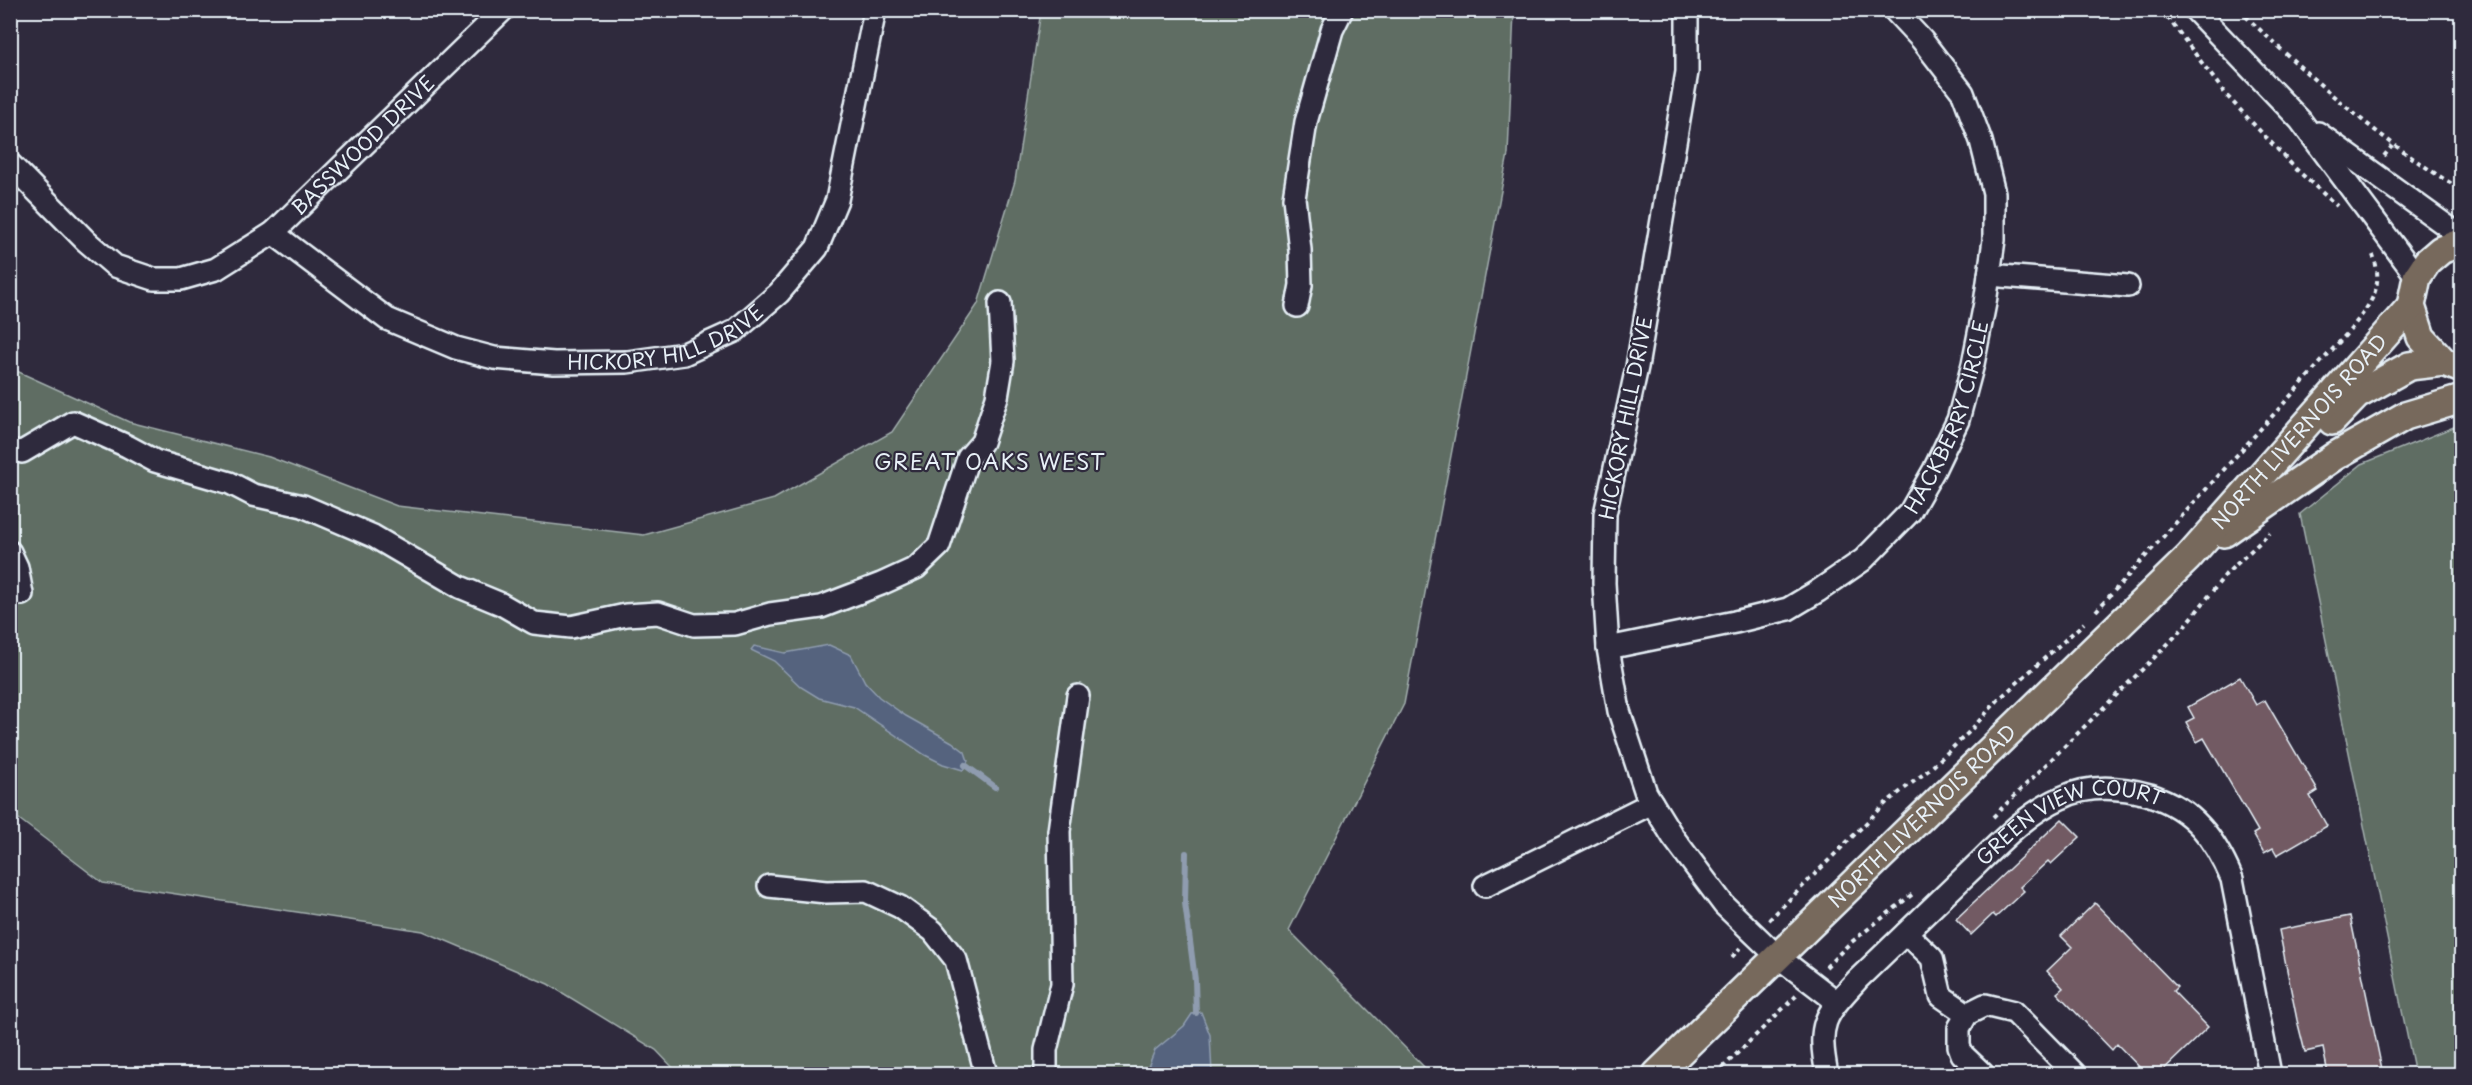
<svg xmlns="http://www.w3.org/2000/svg" width="2472" height="1085" font-family="'Playpen Sans',sans-serif">
  <style>
    .green { fill: #5e6d64; stroke: #a3afae; stroke-width: 1.5 }
    .water { fill: #54647e; stroke: #8f9caf; stroke-width: 1.5 }
    .lines { fill: none; stroke-linecap: round; stroke-linejoin: round }
    .stream { stroke: #8f9caf; stroke-width: 6 }
    .building { fill: #725a63; stroke: #e8f1f8; stroke-width: 1.5 }
    .minor-casing { stroke: #e8f1f8; stroke-width: 26 }
    .major-casing { stroke: #e8f1f8; stroke-width: 32 }
    .path { stroke: #e8f1f8; stroke-width: 4; stroke-dasharray: 4.5 4.5; stroke-linecap: butt }
    .minor { stroke: #2f2a3d; stroke-width: 21 }
    .major { stroke: #77695c; stroke-width: 27 }
    .labels { text-anchor: middle; stroke-width: 4.5; stroke-linejoin: round; paint-order: stroke }
    .street-label { font-size: 20px; fill: #e8f1f8; stroke: #2f2a3d }
    .neighbourhood-label { font-size: 21px; letter-spacing: 1.5px; fill: #e8f1f8; stroke: #2f2a3d }
  </style>
  <rect width="100%" height="100%" fill="#2f2a3d"/>
  <filter id="ink" filterUnits="userSpaceOnUse"><feTurbulence type="fractalNoise" baseFrequency=".0167" numOctaves="2"/><feDisplacementMap in="SourceGraphic" scale="12" xChannelSelector="R" yChannelSelector="G"/><feConvolveMatrix kernelMatrix="1 2 1 2 8 2 1 2 1" color-interpolation-filters="sRGB"/></filter>
  <g filter="url(#ink)">
    <path class="green" d="M 1041,11 L 1514,11 L 1508,154 L 1404,704 L 1289,930 L 1431,1074 L 679,1074 L 656,1050 L 548,984 L 423,931 L 103,883 L 11,813 L 10,368 L 129,422 L 269,457 L 397,506 L 644,535 L 774,499 L 892,432 L 978,304 L 1015,181 Z
      M 2461,424 L 2461,1074 L 2415,1074 L 2300,514 L 2362,464 Z"/>
    <path class="water" d="M 829,645 L 851,655 L 865,682 L 879,697 L 906,716 L 952,742 L 965,752 L 968,761 L 963,770 L 943,764 L 925,755 L 854,707 L 819,698 L 801,687 L 774,661 L 751,650 L 754,646 L 785,653 Z
      M 1201,1012 L 1210,1035 L 1212,1074 L 1145,1074 L 1155,1050 L 1184,1026 L 1192,1014 Z"/>
    <g class="lines">
      <path class="stream" d="M 965,765 L 995,787
        M 1186,853 L 1185,903 L 1195,980 L 1196,1013"/>
    </g>
    <path class="building" d="M 2240,677 L 2256,705 L 2265,700 L 2318,791 L 2310,796 L 2327,826 L 2277,855 L 2273,848 L 2264,853 L 2253,834 L 2258,831 L 2204,738 L 2197,742 L 2186,722 L 2194,718 L 2188,707 Z
      M 2062,819 L 2080,837 L 2051,864 L 2048,861 L 2020,887 L 2024,891 L 1996,917 L 1993,914 L 1971,935 L 1956,919 Z
      M 2095,903 L 2177,987 L 2173,991 L 2208,1027 L 2159,1074 L 2146,1074 L 2117,1044 L 2112,1050 L 2057,993 L 2063,988 L 2047,971 L 2072,947 L 2061,936 Z
      M 2350,916 L 2383,1074 L 2328,1074 L 2323,1048 L 2305,1052 L 2297,1020 L 2279,930 Z"/>
    <g class="lines">
      <g class="minor-casing">
        <g id="minor">
          <path d="M 1687,10 L 1687,72 L 1637,367 L 1605,514 L 1604,583 L 1608,648 L 1619,711 L 1646,793 L 1673,837 L 1724,905 L 1777,956 L 1837,1002"/>
          <path d="M 2195,10 L 2300,120 L 2417,277"/>
          <path d="M 2318,133 L 2462,237"/>
          <path id="s1" d="M 10,164 L 86,241 L 115,266 L 154,279 L 181,279 L 216,269 L 273,233 L 503,10"/>
          <path id="s2" d="M 273,233 L 387,319 L 456,348 L 494,358 L 554,363 L 627,362 L 684,354 L 735,331 L 779,293 L 817,248 L 837,200 L 875,10"/>
          <path d="M 1989,275 L 2128,286"/>
          <path d="M 1297,306 L 1301,285 L 1300,250 L 1294,198 L 1306,122 L 1332,30 L 1342,10"/>
          <path d="M 10,450 L 22,452 L 73,422 L 127,446 L 155,461 L 230,483 L 253,495 L 303,506 L 373,536 L 460,587 L 501,604 L 534,623 L 571,627 L 626,615 L 658,613 L 694,625 L 735,624 L 770,614 L 821,607 L 881,584 L 916,568 L 939,546 L 968,458 L 982,442 L 997,397 L 1003,361 L 1000,303"/>
          <path d="M 10,552 L 17,567 L 22,594"/>
          <path id="s3" d="M 1608,648 L 1735,622 L 1788,609 L 1818,591 L 1863,560 L 1910,512 L 1934,470 L 1958,420 L 1973,364 L 1985,303 L 1994,240 L 1994,193 L 1981,141 L 1963,93 L 1922,40 L 1894,10"/>
          <path d="M 769,886 L 826,892 L 866,891 L 900,907 L 933,931 L 956,960 L 986,1074"/>
          <path d="M 1485,886 L 1652,803"/>
          <path d="M 1906,933 L 1932,958 L 1941,996 L 1967,1014"/>
          <path d="M 1046,1074 L 1046,1050 L 1062,984 L 1059,831 L 1078,696"/>
          <path id="s4" d="M 1827,1074 C 1817,1023 1824,1016 1858,979 C 1894,944 1930,910 1966,875 C 1996,847 2023,815 2061,798 C 2089,784 2121,787 2150,795 C 2194,809 2215,839 2232,879 L 2270,1074"/>
          <path d="M 1983,1074 L 1962,1054 L 1959,1046 L 1959,1028 L 1967,1014 L 1985,1005 L 2014,1012 L 2075,1074"/>
        </g>
      </g>
      <g class="major-casing">
        <g id="major">
          <path d="M 2462,242 L 2441,250 L 2427,262 L 2417,277 L 2411,306 L 2421,337 L 2444,362 L 2462,369"/>
          <path d="M 2332,421 L 2357,395 L 2409,366 L 2444,362"/>
          <path d="M 2224,533 L 2335,456 L 2405,416 L 2462,399"/>
          <path id="s5" d="M 1657,1074 L 2188,558 L 2411,306"/>
        </g>
      </g>
      <path class="path" d="M 2162,10 L 2227,96 L 2296,169 L 2337,206
        M 2239,10 C 2309,76 2379,141 2462,190
        M 2384,156 L 2393,145
        M 2096,611 L 2351,329 C 2370,304 2385,288 2373,255
        M 1993,817 L 2162,650 L 2186,625 L 2226,574 L 2270,533
        M 1769,920 L 1887,802 L 1930,769 L 1968,733 L 1999,699 L 2084,623
        M 1732,957 L 1740,948
        M 1826,967 L 1849,944 L 1914,893
        M 1716,1074 L 1797,995"/>
      <use href="#minor" class="minor"/>
      <use href="#major" class="major"/>
    </g>
  </g>
  <g class="labels">
    <g class="street-label">
      <text dy="7" stroke="none"><textPath href="#s1" startOffset="444">BASSWOOD DRIVE</textPath></text>
      <text dy="7" stroke="none"><textPath href="#s2" startOffset="434">HICKORY HILL DRIVE</textPath></text>
      <text dy="7" stroke="none"><textPath href="#s3" startOffset="444">HACKBERRY CIRCLE</textPath></text>
      <text transform="translate(1626 418) rotate(-79)" y="7">HICKORY HILL DRIVE</text>
      <text dy="7" stroke="none"><textPath href="#s5" startOffset="909">NORTH LIVERNOIS ROAD</textPath></text>
      <text dy="7" stroke="none"><textPath href="#s5" startOffset="370">NORTH LIVERNOIS ROAD</textPath></text>
      <text dy="7" stroke="none"><textPath href="#s4" startOffset="380">GREEN VIEW COURT</textPath></text>
    </g>
    <g class="neighbourhood-label">
      <text x="990" y="470">GREAT OAKS WEST</text>
    </g>
  </g>
  <rect width="2472" height="1085" fill="none" stroke="#2f2a3d" stroke-width="36"/>
  <rect x="18" y="18" width="2436" height="1049" fill="none" stroke="#e8f1f8" stroke-width="2" filter="url(#ink)"/>
</svg>
